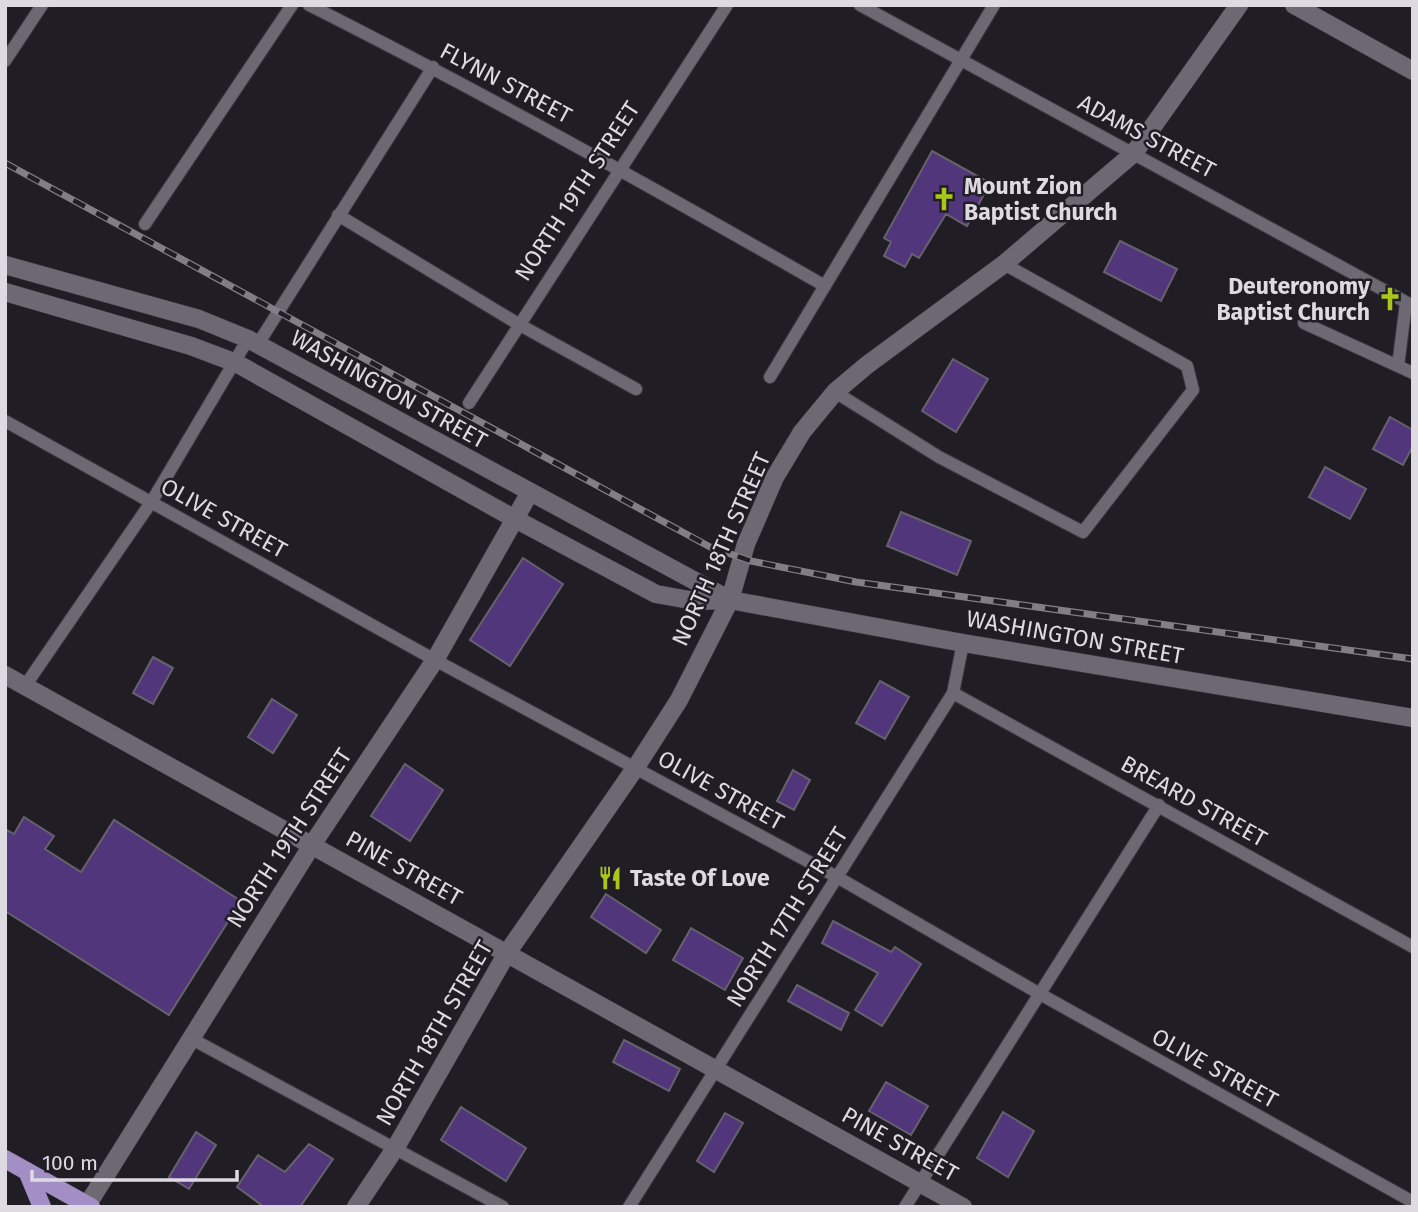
<svg xmlns="http://www.w3.org/2000/svg" width="1418" height="1212" font-family="'Fira Sans',sans-serif">
  <style>
    .building { fill: #52367b; stroke: #65626c; stroke-width: 2 }
    .lines { fill: none; stroke-linecap: round; stroke-linejoin: round }
    .street-casing { stroke: #3c3a41; stroke-width: 14 }
    .secondary-casing { stroke: #3c3a41; stroke-width: 19 }
    .primary-casing { stroke: #3c3a41; stroke-width: 19 }
    .street { stroke: #6c6973; stroke-width: 12 }
    .secondary { stroke: #6c6973; stroke-width: 18 }
    .primary { stroke: #a38fc5; stroke-width: 18 }
    .rail-casing { stroke: #817e85; stroke-width: 7 }
    .rail { stroke: #201d25; stroke-width: 4.5; stroke-dasharray: 13; stroke-linecap: butt }
    .labels { text-anchor: middle; stroke-width: 5; stroke-linejoin: round; paint-order: stroke }
    .street-label { font-size: 23px; fill: #dddbe1; stroke: #201d25 }
    .poi-label { font-size: 23px; font-weight: bold; fill: #dddbe1; stroke: #201d25; text-anchor: start }
  </style>
  <rect width="100%" height="100%" fill="#201d25"/>
  <path class="building" d="M 932,151 L 990,183 L 967,226 L 946,214 L 919,258 L 912,254 L 905,267 L 884,256 L 891,242 L 884,238 Z
    M 1120,241 L 1177,269 L 1161,301 L 1104,272 Z
    M 953,359 L 988,379 L 956,432 L 922,411 Z
    M 1390,417 L 1413,430 L 1413,446 L 1403,465 L 1373,449 Z
    M 1325,467 L 1366,489 L 1350,519 L 1309,497 Z
    M 901,512 L 971,541 L 957,575 L 887,546 Z
    M 523,558 L 563,584 L 510,666 L 470,640 Z
    M 153,657 L 173,668 L 153,704 L 133,693 Z
    M 880,681 L 909,697 L 885,739 L 856,723 Z
    M 272,699 L 297,715 L 273,753 L 248,737 Z
    M 405,764 L 443,790 L 410,841 L 371,816 Z
    M 793,770 L 810,780 L 794,810 L 777,801 Z
    M 24,817 L 54,836 L 45,849 L 81,872 L 114,820 L 241,901 L 169,1015 L 5,911 L 5,829 L 14,834 Z
    M 606,894 L 661,930 L 646,953 L 591,917 Z
    M 833,921 L 891,952 L 895,947 L 921,964 L 882,1026 L 855,1010 L 878,973 L 822,943 Z
    M 691,928 L 743,958 L 725,990 L 673,960 Z
    M 797,985 L 849,1013 L 841,1030 L 788,1001 Z
    M 624,1040 L 680,1069 L 669,1091 L 613,1062 Z
    M 886,1082 L 928,1106 L 911,1135 L 869,1111 Z
    M 461,1107 L 526,1148 L 506,1181 L 441,1140 Z
    M 1003,1112 L 1034,1131 L 1008,1177 L 977,1158 Z
    M 725,1113 L 743,1123 L 714,1172 L 697,1161 Z
    M 196,1132 L 216,1145 L 189,1189 L 169,1177 Z
    M 309,1144 L 333,1159 L 300,1207 L 264,1207 L 237,1187 L 258,1155 L 285,1172 Z"/>
  <g class="lines">
    <g class="street-casing">
      <path id="street" d="M 309,5 C 484,93 655,189 825,286
        M 860,5 L 1413,306
        M 5,61 L 42,5
        M 338,215 L 520,325 L 636,389
        M 145,224 L 292,5
        M 1304,323 L 1413,373
        M 258,344 L 433,67
        M 1398,366 L 1406,303
        M 770,377 L 994,5
        M 835,392 L 939,457 L 1083,532 L 1193,390 L 1187,366 L 1004,264
        M 469,403 L 727,5
        M 5,421 L 435,660 L 837,877 L 1040,994 L 1413,1202
        M 25,686 L 152,501 L 248,339
        M 953,693 L 1413,947
        M 192,1039 L 503,1207
        M 629,1207 L 953,693 L 963,643
        M 905,1207 L 1159,805"/>
    </g>
    <g class="secondary-casing">
      <path id="secondary" d="M 1294,5 L 1413,71
        M 5,265 L 199,319 L 248,339 L 730,600
        M 5,292 L 191,346 L 236,363 L 515,519 L 656,594 L 695,601 L 730,600 L 963,643 L 1413,718
        M 5,675 L 963,1207
        M 86,1207 L 312,845 L 435,660 L 529,494
        M 356,1207 L 396,1147 L 507,953 L 636,767 L 679,700 L 730,600 L 746,544 L 775,477 L 802,432 L 835,392 L 867,365 L 1004,264 L 1134,153 L 1239,5"/>
    </g>
    <g class="primary-casing">
      <path id="primary" d="M 5,1159 L 91,1207
        M 27,1171 L 42,1207"/>
    </g>
    <use href="#street" class="street"/>
    <use href="#secondary" class="secondary"/>
    <use href="#primary" class="primary"/>
    <g class="rail-casing">
      <path id="rail" d="M 5,163 L 710,547 L 751,561 L 856,582 L 1413,659"/>
    </g>
    <use href="#rail" class="rail"/>
  </g>
  <defs>
    <g id="church-bare" transform="scale(1.89)"><path d="M-1.2-6h2.4v3.5h3.3v2.4h-3.3V6h-2.4V-.1h-3.3v-2.4h3.3Z" fill="#a9c71b" stroke="#201d25" stroke-width="2.5" paint-order="stroke"/></g>
    <g id="restaurant-bare" transform="scale(1.89)"><path d="M-5-6h1v4h1v-4h1v4h1v-4h1v5L-1.5 .5V6h-2V.5L-5-1ZM5-6V6H3V1.5H1.5Q1.5-4 5-6Z" fill="#a9c71b" stroke="#201d25" stroke-width="2.5" paint-order="stroke"/></g>
  </defs>
  <g fill-rule="evenodd">
    <use href="#church-bare" x="944" y="199"/>
    <use href="#church-bare" x="1390" y="299"/>
    <use href="#restaurant-bare" x="610" y="878"/>
  </g>
  <g class="labels">
    <g class="street-label">
      <text transform="translate(506 83) rotate(28)" y="8">FLYNN STREET</text>
      <text transform="translate(1147 136) rotate(28)" y="8">ADAMS STREET</text>
      <text transform="translate(577 191) rotate(-57)" y="8">NORTH 19TH STREET</text>
      <text transform="translate(389 389) rotate(29)" y="8">WASHINGTON STREET</text>
      <text transform="translate(224 518) rotate(29)" y="8">OLIVE STREET</text>
      <text transform="translate(721 549) rotate(-66)" y="8">NORTH 18TH STREET</text>
      <text transform="translate(1075 637) rotate(10)" y="8">WASHINGTON STREET</text>
      <text transform="translate(721 790) rotate(29)" y="8">OLIVE STREET</text>
      <text transform="translate(1194 801) rotate(29)" y="8">BREARD STREET</text>
      <text transform="translate(289 838) rotate(-57)" y="8">NORTH 19TH STREET</text>
      <text transform="translate(404 868) rotate(29)" y="8">PINE STREET</text>
      <text transform="translate(787 917) rotate(-58)" y="8">NORTH 17TH STREET</text>
      <text transform="translate(434 1033) rotate(-60)" y="8">NORTH 18TH STREET</text>
      <text transform="translate(1215 1068) rotate(29)" y="8">OLIVE STREET</text>
      <text transform="translate(900 1144) rotate(29)" y="8">PINE STREET</text>
    </g>
    <g class="poi-label">
      <text x="964" y="194">Mount Zion<tspan x="964" dy="26">Baptist Church</tspan></text>
      <text x="1370" y="294" text-anchor="end">Deuteronomy<tspan x="1370" dy="26">Baptist Church</tspan></text>
      <text x="630" y="886">Taste Of Love</text>
    </g>
  </g>
  <rect width="1418" height="1212" fill="none" stroke="#dddbe1" stroke-width="14"/>
  <path d="M32 1170v10h205v-10" fill="none" stroke="#dddbe1" stroke-width="3.5"/>
  <text x="42" y="1170" font-size="21" fill="#dddbe1" stroke="#201d25" stroke-width="5" paint-order="stroke">100 m</text>
</svg>
